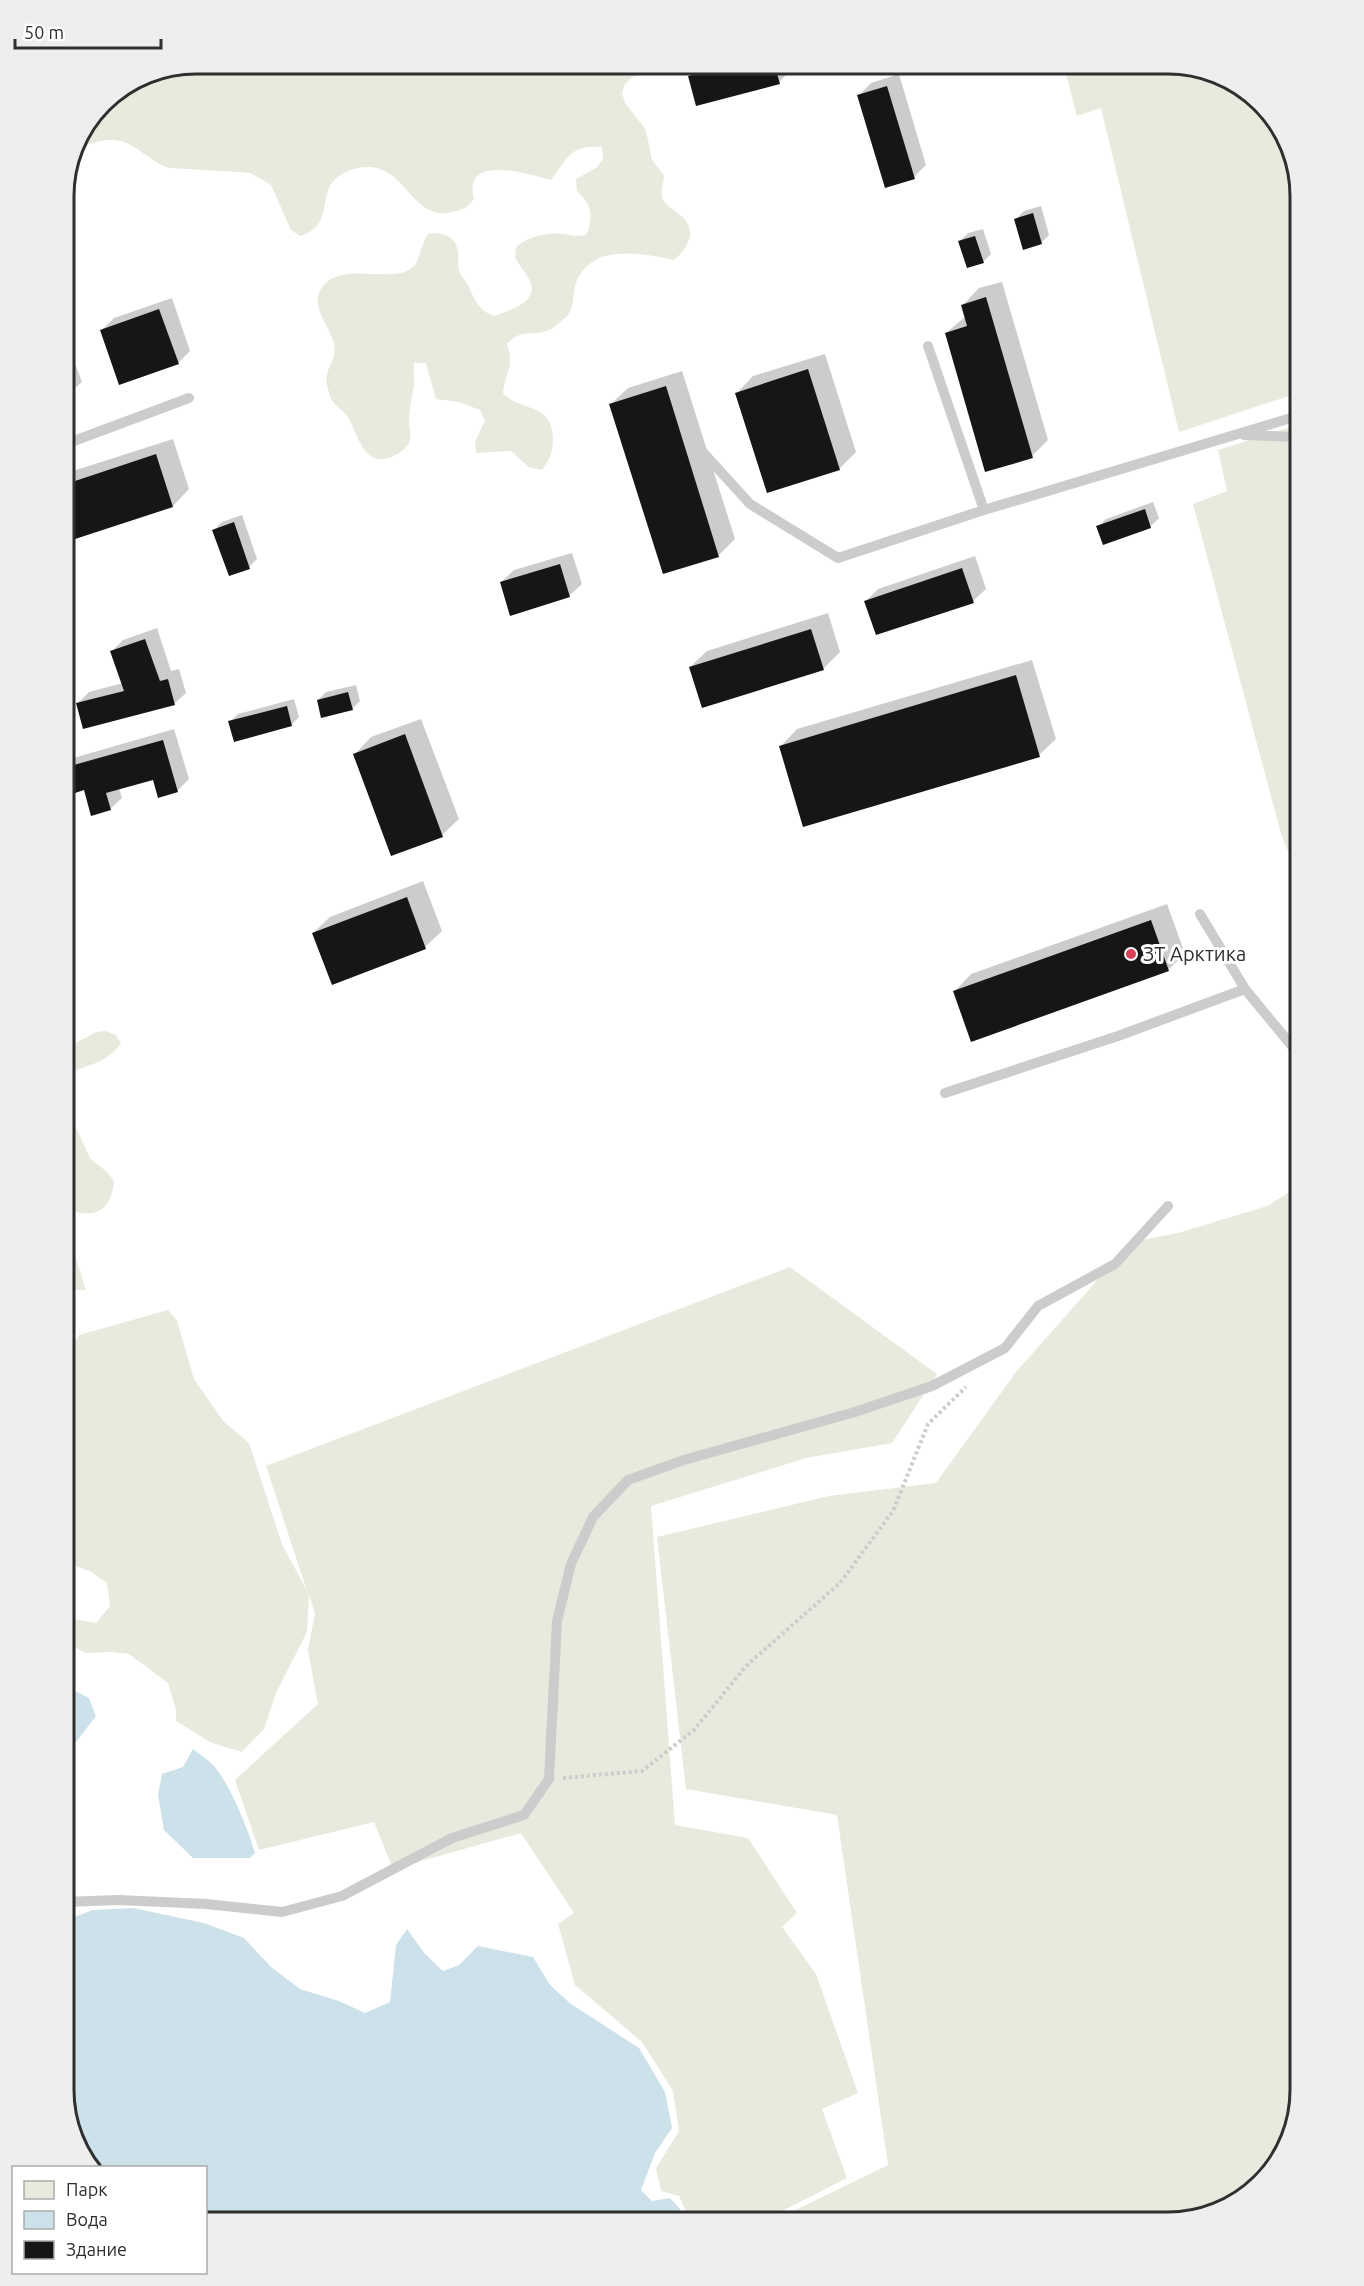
<svg xmlns="http://www.w3.org/2000/svg" width="1364" height="2286" font-family="Ubuntu,sans-serif">
  <style>
    .green { fill: #e6ebde }
    .water { fill: #cce1e9 }
    .shadow { fill: #0003 }
    .building { fill: #161616 }
    .lines { fill: none; stroke-linecap: round; stroke-linejoin: round }
    .path { stroke: #ccc; stroke-width: 4; stroke-dasharray: 3 3; stroke-linecap: butt }
    .lane { stroke: #ccc; stroke-width: 10 }
    .poi-dot { fill: #d83f58; stroke: #fff; stroke-width: 2 }
    .labels { text-anchor: middle; stroke-width: 6; stroke-linejoin: round; paint-order: stroke }
    .poi-label { font-size: 20px; fill: #2f2f2f; stroke: #fff; text-anchor: start }
    .rim { fill: none; stroke: #2f2f2f; stroke-width: 3 }
  </style>
  <rect width="100%" height="100%" fill="#fff"/>
  <path class="green" d="M 195,63 L 689,63 L 633,77 L 625,84 L 622,93 L 625,103 L 646,130 L 652,160 L 664,175 C 664,183 660,192 662,198 C 666,206 673,209 679,214 C 698,228 690,247 674,260 C 640,253 589,242 575,286 C 572,299 575,310 564,319 C 559,322 554,329 549,330 C 533,337 521,328 507,344 C 515,367 505,373 503,393 C 520,412 552,402 553,438 C 553,451 550,460 542,470 L 530,468 L 511,451 L 476,453 L 475,442 L 485,421 L 480,410 L 459,402 L 436,399 L 426,363 L 414,363 C 413,370 415,378 414,385 C 412,397 409,409 409,421 C 409,429 412,436 409,443 C 405,450 398,454 391,457 C 362,468 358,432 347,416 C 342,409 332,404 330,396 C 328,389 325,380 327,374 C 330,363 337,356 334,344 C 330,327 310,306 321,289 C 341,258 394,287 414,266 C 419,261 422,243 428,234 C 443,231 458,237 458,254 C 459,261 457,267 460,273 C 461,277 466,281 468,285 C 475,300 478,310 494,316 C 510,310 541,302 529,279 C 525,272 519,265 515,258 L 516,247 C 528,237 546,232 562,234 C 571,235 577,237 586,235 C 594,218 592,204 577,191 L 576,179 L 596,168 L 603,159 L 602,147 C 569,145 569,157 551,180 C 528,174 462,153 474,199 C 469,206 465,209 456,211 C 414,225 408,170 371,167 C 361,167 354,168 344,173 C 313,188 338,225 300,236 L 291,230 L 271,185 L 261,179 L 250,173 L 239,172 L 169,168 C 150,162 134,141 114,140 C 101,139 85,146 72,149 L 73,144 L 102,101 L 145,73 Z
    M 1063,63 L 1178,63 L 1243,85 L 1288,137 L 1301,195 L 1301,392 L 1179,432 L 1101,108 L 1077,116 Z
    M 1301,424 L 1301,905 L 1291,859 L 1281,834 L 1193,504 L 1227,491 L 1218,450 Z
    M 106,1031 L 116,1035 L 121,1043 C 107,1064 84,1066 63,1075 L 63,1050 L 96,1032 Z
    M 63,1111 L 73,1121 L 90,1158 L 107,1172 L 114,1181 C 111,1215 91,1219 63,1208 Z
    M 1301,1185 L 1301,2091 L 1279,2164 L 1227,2210 L 1169,2223 L 776,2223 L 775,2220 L 888,2165 L 837,1815 L 686,1789 L 657,1537 L 829,1496 L 936,1483 L 1016,1372 L 1131,1242 L 1178,1233 L 1267,1206 Z
    M 63,1222 L 66,1226 L 86,1290 L 63,1290 Z
    M 790,1267 L 937,1374 L 892,1443 L 806,1458 L 651,1506 L 675,1825 L 748,1838 L 797,1913 L 782,1927 L 816,1974 L 858,2093 L 822,2109 L 847,2178 L 768,2218 L 769,2223 L 691,2223 L 679,2196 L 661,2191 L 656,2168 L 679,2131 L 673,2091 L 642,2042 L 575,1985 L 558,1924 L 574,1913 L 521,1833 L 393,1869 L 374,1822 L 259,1850 L 235,1780 L 318,1704 L 308,1650 L 315,1613 L 309,1595 L 307,1632 L 276,1693 L 264,1729 L 242,1752 L 212,1743 L 176,1721 L 176,1710 L 168,1683 L 129,1654 L 110,1652 L 85,1653 L 63,1640 L 63,1617 L 96,1623 L 110,1606 L 107,1583 L 90,1571 L 69,1564 L 63,1559 L 63,1360 L 79,1335 L 168,1310 L 177,1321 L 194,1379 L 224,1422 L 249,1443 L 282,1544 L 307,1591 L 266,1466 Z"/>
  <path class="water" d="M 63,1685 L 89,1698 L 96,1716 L 76,1742 L 63,1769 Z
    M 193,1749 C 199,1754 206,1758 212,1764 C 229,1781 248,1829 255,1853 L 250,1858 L 193,1858 L 164,1830 L 158,1795 L 162,1774 L 183,1767 Z
    M 133,1908 L 204,1923 L 244,1938 L 271,1967 L 300,1989 L 339,2001 L 365,2013 L 390,2002 L 396,1945 L 407,1929 L 425,1954 L 443,1971 L 459,1965 L 478,1946 L 533,1957 L 550,1985 L 571,2004 L 639,2048 L 665,2092 L 672,2128 L 655,2153 L 641,2190 L 652,2201 L 670,2198 L 680,2209 L 676,2223 L 206,2223 L 206,2168 L 93,2167 L 76,2149 L 63,2091 L 63,1921 L 93,1910 Z"/>
  <path class="shadow" d="M 706,63 L 789,63 L 791,70 L 779,82 L 690,76 Z
    M 899,74 L 926,165 L 914,177 L 859,95 L 871,83 Z
    M 1041,206 L 1049,235 L 1041,243 L 1016,219 L 1024,211 Z
    M 983,229 L 991,254 L 983,262 L 960,241 L 968,233 Z
    M 1002,282 L 1048,440 L 1032,456 L 946,333 L 966,316 L 963,305 L 979,288 Z
    M 172,298 L 190,351 L 178,363 L 102,330 L 114,318 Z
    M 64,334 L 82,382 L 63,399 L 63,334 Z
    M 825,354 L 856,452 L 839,469 L 737,393 L 753,376 Z
    M 682,371 L 735,539 L 719,555 L 664,572 L 611,404 L 628,388 Z
    M 173,439 L 189,489 L 173,506 L 70,539 L 63,517 L 63,479 L 70,472 Z
    M 1153,502 L 1159,518 L 1151,526 L 1104,543 L 1098,527 L 1106,519 Z
    M 242,515 L 257,559 L 249,567 L 230,574 L 214,530 L 222,522 Z
    M 572,553 L 582,584 L 569,596 L 501,582 L 514,570 Z
    M 975,556 L 986,589 L 973,601 L 866,601 L 878,589 Z
    M 828,613 L 840,652 L 824,668 L 702,707 L 690,667 L 707,651 Z
    M 157,628 L 171,671 L 179,669 L 186,693 L 174,704 L 78,703 L 89,692 L 123,683 L 112,651 L 123,640 Z
    M 1032,660 L 1056,739 L 1039,755 L 781,746 L 797,729 Z
    M 356,685 L 360,701 L 352,709 L 318,700 L 326,692 Z
    M 294,699 L 299,717 L 291,725 L 230,722 L 238,714 Z
    M 421,719 L 459,819 L 442,835 L 355,754 L 371,737 Z
    M 174,729 L 189,779 L 177,791 L 154,778 L 119,788 L 122,798 L 110,809 L 85,788 L 63,795 L 63,761 Z
    M 423,881 L 442,931 L 425,947 L 313,933 L 330,917 Z
    M 1167,904 L 1185,954 L 1168,970 L 955,991 L 971,974 Z"/>
  <path class="building" d="M 737,63 L 774,63 L 780,84 L 696,106 L 688,76 Z
    M 887,86 L 915,179 L 885,188 L 857,95 Z
    M 1033,213 L 1042,244 L 1023,250 L 1014,219 Z
    M 975,236 L 984,263 L 967,268 L 958,241 Z
    M 986,297 L 1033,458 L 985,472 L 945,333 L 967,326 L 961,305 Z
    M 159,309 L 179,364 L 119,385 L 100,330 Z
    M 808,369 L 840,470 L 767,493 L 735,393 Z
    M 666,386 L 719,557 L 663,574 L 609,404 Z
    M 156,454 L 173,507 L 69,541 L 63,522 L 63,485 Z
    M 1145,509 L 1151,528 L 1103,545 L 1096,526 Z
    M 234,522 L 250,569 L 229,576 L 212,530 Z
    M 560,564 L 570,597 L 510,616 L 500,582 Z
    M 962,568 L 974,603 L 876,635 L 864,601 Z
    M 811,629 L 824,670 L 702,708 L 689,667 Z
    M 145,639 L 160,681 L 168,679 L 175,705 L 83,729 L 76,703 L 124,691 L 110,651 Z
    M 1016,675 L 1040,757 L 803,827 L 779,746 Z
    M 348,692 L 353,710 L 321,718 L 317,700 Z
    M 287,706 L 292,726 L 234,742 L 228,721 Z
    M 405,734 L 443,837 L 391,856 L 353,754 Z
    M 163,740 L 178,792 L 158,798 L 153,780 L 106,793 L 111,810 L 91,816 L 84,790 L 63,797 L 63,768 Z
    M 407,897 L 426,949 L 332,985 L 312,933 Z
    M 1151,920 L 1169,971 L 971,1042 L 953,991 Z"/>
  <g class="lines">
    <path class="path" d="M 563,1778 L 642,1771 L 694,1730 L 746,1666 L 840,1583 L 893,1511 L 928,1424 L 966,1387"/>
    <path class="lane" d="M 928,346 L 984,510
      M 681,385 L 700,449 L 750,504 L 838,558 L 984,510 L 1301,415
      M 1244,435 L 1301,437
      M 63,445 L 189,398
      M 1200,914 L 1245,989
      M 945,1093 L 1118,1036 L 1245,989 L 1301,1057
      M 63,1902 L 119,1900 L 206,1904 L 282,1912 L 342,1896 L 452,1838 L 524,1815 L 549,1779 L 557,1621 L 571,1564 L 593,1517 L 628,1480 L 684,1460 L 855,1412 L 932,1386 L 1005,1348 L 1038,1306 L 1115,1264 L 1168,1206"/>
  </g>
  <circle class="poi-dot" cx="1131" cy="954" r="6"/>
  <g class="labels">
    <g class="poi-label">
      <text x="1143" y="961">ЗТ Арктика</text>
    </g>
  </g>
  <path d="M0 0H1364V2286H0ZM196 74H1168A122 122 0 0 1 1290 196V2090A122 122 0 0 1 1168 2212H196A122 122 0 0 1 74 2090V196A122 122 0 0 1 196 74Z" fill="#eee" fill-rule="evenodd"/>
  <path class="rim" d="M196 74H1168A122 122 0 0 1 1290 196V2090A122 122 0 0 1 1168 2212H196A122 122 0 0 1 74 2090V196A122 122 0 0 1 196 74Z"/>
  <rect x="12" y="2166" width="195" height="108" fill="#ffffff" stroke="#acacac" stroke-width="1.5"/>
  <rect x="24" y="2181" width="30" height="18" fill="#e6ebde" stroke="#acacac" stroke-width="1.5"/>
  <text x="66" y="2196" font-size="18" fill="#2f2f2f">Парк</text>
  <rect x="24" y="2211" width="30" height="18" fill="#cce1e9" stroke="#acacac" stroke-width="1.5"/>
  <text x="66" y="2226" font-size="18" fill="#2f2f2f">Вода</text>
  <rect x="24" y="2241" width="30" height="18" fill="#161616" stroke="#acacac" stroke-width="1.5"/>
  <text x="66" y="2256" font-size="18" fill="#2f2f2f">Здание</text>
  <path d="M15 39v9h146v-9" fill="none" stroke="#2f2f2f" stroke-width="3"/>
  <text x="24" y="39" font-size="18" fill="#2f2f2f" stroke="#ffffff" stroke-width="4.5" paint-order="stroke">50 m</text>
</svg>
